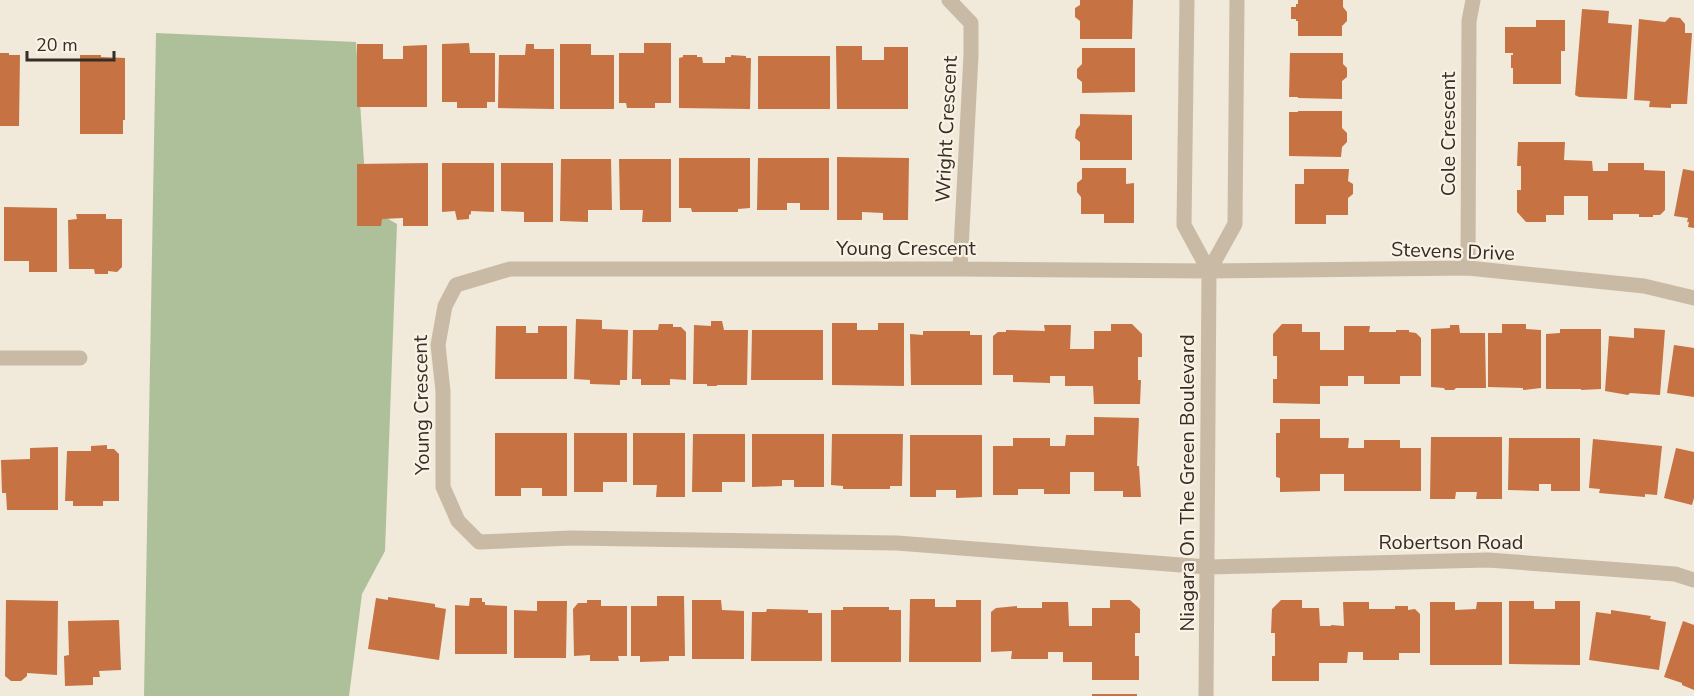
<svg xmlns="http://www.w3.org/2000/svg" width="1694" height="696" font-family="'Nunito Sans',sans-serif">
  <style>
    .green { fill: #aec099 }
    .building { fill: #c67242 }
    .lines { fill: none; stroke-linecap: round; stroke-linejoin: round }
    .minor { stroke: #c9baa5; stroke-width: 15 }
    .labels { text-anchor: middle; stroke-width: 4.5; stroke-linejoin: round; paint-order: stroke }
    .street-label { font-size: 20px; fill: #352d26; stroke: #f9f2e5 }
  </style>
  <rect width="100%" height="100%" fill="#f1e9d9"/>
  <path class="green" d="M 156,33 L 356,42 L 367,207 L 397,224 L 385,551 L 362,594 L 349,696 L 144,696 Z"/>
  <path class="building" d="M 1080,0 L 1133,0 L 1132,39 L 1080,39 L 1080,21 L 1075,17 L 1075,8 L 1080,5 Z
    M 1298,0 L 1343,0 L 1343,7 L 1347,12 L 1347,21 L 1342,26 L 1342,36 L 1298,36 L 1298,21 L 1296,21 L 1296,19 L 1291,19 L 1291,7 L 1296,7 L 1296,4 L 1298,4 Z
    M 1582,9 L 1609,11 L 1608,23 L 1632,25 L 1627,99 L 1579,97 L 1575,95 Z
    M 1670,17 L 1680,18 L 1685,24 L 1685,33 L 1692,33 L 1687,104 L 1671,104 L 1671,108 L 1649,107 L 1650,101 L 1634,100 L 1639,19 L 1665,22 Z
    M 1536,20 L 1565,20 L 1565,51 L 1561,51 L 1561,84 L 1513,84 L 1513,68 L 1511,68 L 1511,55 L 1513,55 L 1513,53 L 1505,53 L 1505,27 L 1536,27 Z
    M 469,43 L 470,53 L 495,53 L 495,102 L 487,102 L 487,108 L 457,108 L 457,102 L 442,102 L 442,44 Z
    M 644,43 L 671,43 L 671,103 L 655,103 L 655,108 L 627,108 L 626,103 L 619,103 L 619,53 L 644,53 Z
    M 357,44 L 383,44 L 383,59 L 403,59 L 403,46 L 427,45 L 427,107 L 357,107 Z
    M 526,44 L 534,44 L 534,49 L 554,49 L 554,109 L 498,108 L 499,55 L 525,55 Z
    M 560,44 L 591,44 L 591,55 L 614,55 L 614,109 L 560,109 Z
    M 836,46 L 862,46 L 862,60 L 884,60 L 884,47 L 908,47 L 908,109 L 837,109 Z
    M 1082,48 L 1135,48 L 1135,92 L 1082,93 L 1082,82 L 1077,78 L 1077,69 L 1082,64 Z
    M 0,53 L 9,53 L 9,55 L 20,55 L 19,126 L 0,126 Z
    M 1290,53 L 1343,53 L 1343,64 L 1347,68 L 1347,77 L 1342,81 L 1342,99 L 1298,98 L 1298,97 L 1289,97 Z
    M 80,55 L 101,55 L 101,57 L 125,58 L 125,120 L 123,120 L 123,134 L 80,134 Z
    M 683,55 L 697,55 L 697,57 L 702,57 L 703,63 L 725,63 L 725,57 L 731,57 L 731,55 L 746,56 L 746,58 L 751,58 L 750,109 L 679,108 L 679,58 L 683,57 Z
    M 758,56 L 830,56 L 830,109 L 758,109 Z
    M 1298,111 L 1342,111 L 1342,128 L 1347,133 L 1347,142 L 1342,147 L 1341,157 L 1289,156 L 1289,112 L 1298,112 Z
    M 1080,114 L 1132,115 L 1132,160 L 1080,160 L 1080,142 L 1075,138 L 1076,130 L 1080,125 Z
    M 1518,142 L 1565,142 L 1564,160 L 1592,161 L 1593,171 L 1608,171 L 1608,163 L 1644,163 L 1644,170 L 1665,171 L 1665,210 L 1660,215 L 1653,215 L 1653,217 L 1639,217 L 1639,214 L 1613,214 L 1613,220 L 1588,220 L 1588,196 L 1564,196 L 1564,215 L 1546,215 L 1546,222 L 1526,222 L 1517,212 L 1517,190 L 1521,190 L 1521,166 L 1517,166 Z
    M 837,157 L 909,158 L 908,220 L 883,220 L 883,213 L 862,212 L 862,220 L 837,220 Z
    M 679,158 L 750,158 L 750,208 L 738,209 L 738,212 L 692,212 L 691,208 L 679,208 Z
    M 758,158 L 829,158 L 829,210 L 800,210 L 800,203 L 787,203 L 787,210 L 757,210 Z
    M 561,159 L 611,159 L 612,210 L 588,210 L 588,222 L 560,221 Z
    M 619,159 L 671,159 L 671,222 L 642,222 L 643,210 L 620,210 Z
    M 428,163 L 428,226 L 403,226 L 403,218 L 382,219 L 381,226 L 357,226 L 357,164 Z
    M 442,163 L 494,163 L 494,212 L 471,211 L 471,214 L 469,215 L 469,219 L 457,220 L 455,211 L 442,212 Z
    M 501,163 L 553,163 L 553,222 L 524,222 L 524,212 L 501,211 Z
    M 1082,168 L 1126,168 L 1126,184 L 1134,183 L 1134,223 L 1104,223 L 1104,214 L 1081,214 L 1081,197 L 1077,192 L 1077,183 L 1082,179 Z
    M 1304,169 L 1349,169 L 1348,181 L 1353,184 L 1353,194 L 1348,198 L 1348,215 L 1326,215 L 1326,224 L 1295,224 L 1295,184 L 1304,184 Z
    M 1683,169 L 1694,171 L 1694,228 L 1688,227 L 1689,222 L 1687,222 L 1688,218 L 1674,216 Z
    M 4,207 L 57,208 L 57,272 L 29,272 L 29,261 L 4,261 Z
    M 76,214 L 106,214 L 106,219 L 122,219 L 122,267 L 117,272 L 108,271 L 108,274 L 95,274 L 94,269 L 69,269 L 68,220 L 77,219 Z
    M 576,319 L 602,320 L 602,329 L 628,330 L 627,380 L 620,380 L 620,385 L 590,384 L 590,380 L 574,379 Z
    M 711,321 L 722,321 L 724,330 L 748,330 L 747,385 L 717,385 L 717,386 L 707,386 L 707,384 L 693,384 L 694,325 L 711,326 Z
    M 832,323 L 857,323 L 857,330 L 878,330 L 878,323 L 904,323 L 904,386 L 832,385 Z
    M 659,324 L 673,324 L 673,327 L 681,327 L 686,332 L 686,380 L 670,379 L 670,385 L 641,385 L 641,379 L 632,379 L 633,330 L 658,330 Z
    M 1111,324 L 1132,324 L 1142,334 L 1142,357 L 1138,357 L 1138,380 L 1141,380 L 1140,404 L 1094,404 L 1093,386 L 1065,386 L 1065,376 L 1050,376 L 1050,383 L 1013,382 L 1013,375 L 993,375 L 993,336 L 998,332 L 1006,332 L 1006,330 L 1045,331 L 1044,325 L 1071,325 L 1070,349 L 1094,349 L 1094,331 L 1111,331 Z
    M 1282,324 L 1302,324 L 1302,332 L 1320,332 L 1320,350 L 1344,350 L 1344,326 L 1370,326 L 1369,332 L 1396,332 L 1396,330 L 1409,330 L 1409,332 L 1416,333 L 1421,338 L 1421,376 L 1400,376 L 1400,384 L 1364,384 L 1364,376 L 1348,376 L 1348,386 L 1320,386 L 1320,404 L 1273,403 L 1273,379 L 1277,379 L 1277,356 L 1273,356 L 1273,334 Z
    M 1502,324 L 1526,324 L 1526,329 L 1541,330 L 1541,388 L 1523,390 L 1523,388 L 1488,387 L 1488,333 L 1502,333 Z
    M 1450,325 L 1459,325 L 1460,333 L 1485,333 L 1486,388 L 1456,388 L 1454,390 L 1445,390 L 1444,388 L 1431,387 L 1431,329 L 1450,328 Z
    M 496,326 L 526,326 L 526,333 L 538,333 L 538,326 L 567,326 L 567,379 L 495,379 Z
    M 1634,328 L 1665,330 L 1660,395 L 1630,393 L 1628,395 L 1605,391 L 1609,336 L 1634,338 Z
    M 1560,329 L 1601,329 L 1601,389 L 1581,390 L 1581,389 L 1546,389 L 1546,334 L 1560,333 Z
    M 752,330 L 823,330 L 823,380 L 751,380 Z
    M 923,331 L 970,331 L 970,335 L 982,335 L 982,385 L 911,385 L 910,334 L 923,335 Z
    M 1674,345 L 1694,348 L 1694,397 L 1667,393 Z
    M 1094,417 L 1139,418 L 1137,466 L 1139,466 L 1141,497 L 1123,497 L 1123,491 L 1094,491 L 1094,472 L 1070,472 L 1070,494 L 1044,494 L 1044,489 L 1018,489 L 1018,495 L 993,495 L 993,446 L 1013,446 L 1013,438 L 1050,438 L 1050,446 L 1065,446 L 1066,435 L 1094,435 Z
    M 1280,419 L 1320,419 L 1320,438 L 1349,438 L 1348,448 L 1364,448 L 1364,440 L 1400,440 L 1400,448 L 1421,448 L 1421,491 L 1344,491 L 1344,474 L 1320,474 L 1320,491 L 1280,492 L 1280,478 L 1276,477 L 1276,433 L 1280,433 Z
    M 495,433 L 567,433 L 567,496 L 542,496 L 542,488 L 521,488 L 521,496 L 495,496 Z
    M 574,433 L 627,433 L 627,482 L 603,482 L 603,492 L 574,492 Z
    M 633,433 L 685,433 L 685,497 L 656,497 L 657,485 L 633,485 Z
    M 693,434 L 745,434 L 745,482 L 722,482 L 722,492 L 692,492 Z
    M 752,434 L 824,434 L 824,487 L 794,487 L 794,480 L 782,480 L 782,486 L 752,487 Z
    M 832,434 L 903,434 L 902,486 L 890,486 L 890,489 L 843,489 L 843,486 L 831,485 Z
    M 910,435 L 982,435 L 982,497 L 956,498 L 956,490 L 936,490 L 936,497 L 910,497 Z
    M 1431,437 L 1502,437 L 1502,499 L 1476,499 L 1477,492 L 1456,492 L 1455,499 L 1430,499 Z
    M 1509,438 L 1580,438 L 1580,491 L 1551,491 L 1551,484 L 1539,484 L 1539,491 L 1508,490 Z
    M 1593,439 L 1662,446 L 1657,495 L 1645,494 L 1645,497 L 1599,493 L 1600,489 L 1589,488 Z
    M 107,445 L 107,449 L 114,449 L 119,454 L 119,501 L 103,501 L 103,506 L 73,506 L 73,501 L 65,501 L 67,451 L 91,451 L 91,446 Z
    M 58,447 L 58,510 L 7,510 L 6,493 L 2,493 L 1,460 L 30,459 L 30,448 Z
    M 1676,448 L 1694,452 L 1694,498 L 1692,505 L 1664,498 Z
    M 657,596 L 684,596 L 685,656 L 669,656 L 669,661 L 640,662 L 640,656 L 631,656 L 631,606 L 657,606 Z
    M 388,597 L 435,604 L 435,607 L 446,609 L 439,660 L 368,649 L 376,598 L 388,600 Z
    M 470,598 L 482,598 L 482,602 L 485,602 L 485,605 L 507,606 L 507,654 L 455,654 L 455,605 L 469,606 Z
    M 910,599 L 935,599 L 935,607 L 956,607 L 956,600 L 981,600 L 981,662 L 909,662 Z
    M 6,600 L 58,601 L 57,675 L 27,673 L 27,676 L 21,681 L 11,681 L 5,676 Z
    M 587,600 L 601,600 L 601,606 L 627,606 L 627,656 L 618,656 L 619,661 L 590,661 L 590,655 L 574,656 L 573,609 L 578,603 L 587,603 Z
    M 692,600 L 721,600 L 722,610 L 744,611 L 744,659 L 692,659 Z
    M 1110,600 L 1130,600 L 1140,609 L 1140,633 L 1135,633 L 1135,656 L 1139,656 L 1139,680 L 1092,680 L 1092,662 L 1063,662 L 1063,652 L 1048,652 L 1048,659 L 1011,659 L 1012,651 L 991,652 L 991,612 L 996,608 L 1017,606 L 1017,608 L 1042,608 L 1042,602 L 1068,602 L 1069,626 L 1092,626 L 1092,608 L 1110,608 Z
    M 1281,600 L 1302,600 L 1302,608 L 1319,608 L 1320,626 L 1331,626 L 1331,625 L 1344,626 L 1343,602 L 1369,602 L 1369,609 L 1395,609 L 1395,606 L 1408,606 L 1408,610 L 1415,609 L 1420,614 L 1420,653 L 1399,653 L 1399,660 L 1363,660 L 1363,652 L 1348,652 L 1347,663 L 1319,663 L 1319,681 L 1272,681 L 1272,656 L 1275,656 L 1275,633 L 1271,633 L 1272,609 Z
    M 537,601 L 567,601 L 566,658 L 514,658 L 514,610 L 537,611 Z
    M 1509,601 L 1534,601 L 1534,609 L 1555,609 L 1555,601 L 1580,601 L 1580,665 L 1509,664 Z
    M 1430,602 L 1455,602 L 1455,610 L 1476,609 L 1477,602 L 1502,602 L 1502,665 L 1430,665 Z
    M 843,607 L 889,607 L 889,610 L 901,610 L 901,662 L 831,662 L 831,610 L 843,610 Z
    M 767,609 L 808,610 L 808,613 L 822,613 L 822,661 L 751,661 L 752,612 L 766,612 Z
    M 1611,610 L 1651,616 L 1650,619 L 1666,622 L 1659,670 L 1589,660 L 1596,612 L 1611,614 Z
    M 119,620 L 121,670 L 99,671 L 100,677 L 93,677 L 93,685 L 65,686 L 64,656 L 69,655 L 68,621 Z
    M 1683,621 L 1694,625 L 1694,690 L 1682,685 L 1682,683 L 1664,677 Z
    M 1092,694 L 1137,694 L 1137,696 L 1092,696 Z"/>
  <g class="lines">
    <path class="minor" d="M 949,0 L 971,23 L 971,55 L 960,269
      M 1187,0 L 1184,225 L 1209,271
      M 1468,268 L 1469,21 L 1473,0
      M 1694,298 L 1644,286 L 1468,268 L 1209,271 L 960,269 L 510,269 L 456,285 L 445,306 L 438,345 L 443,391 L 443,487 L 458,521 L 479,542 L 571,538 L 897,543 L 1207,567 L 1488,560 L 1675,574 L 1694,580
      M 0,358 L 80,358
      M 1206,696 L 1209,271 L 1235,224 L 1237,0"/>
  </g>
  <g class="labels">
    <g class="street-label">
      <text transform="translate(946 129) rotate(-87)" y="7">Wright Crescent</text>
      <text transform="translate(1448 134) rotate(-90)" y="7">Cole Crescent</text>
      <text x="906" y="255">Young Crescent</text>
      <text transform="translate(1453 251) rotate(2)" y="7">Stevens Drive</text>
      <text transform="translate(421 405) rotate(-91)" y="7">Young Crescent</text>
      <text transform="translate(1187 483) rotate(-90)" y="7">Niagara On The Green Boulevard</text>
      <text x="1451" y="549">Robertson Road</text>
    </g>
  </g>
  <path d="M27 51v9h87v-9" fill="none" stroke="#352d26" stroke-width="3"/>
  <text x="36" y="51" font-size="18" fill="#352d26" stroke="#f9f2e5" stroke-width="4.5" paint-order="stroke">20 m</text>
</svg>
